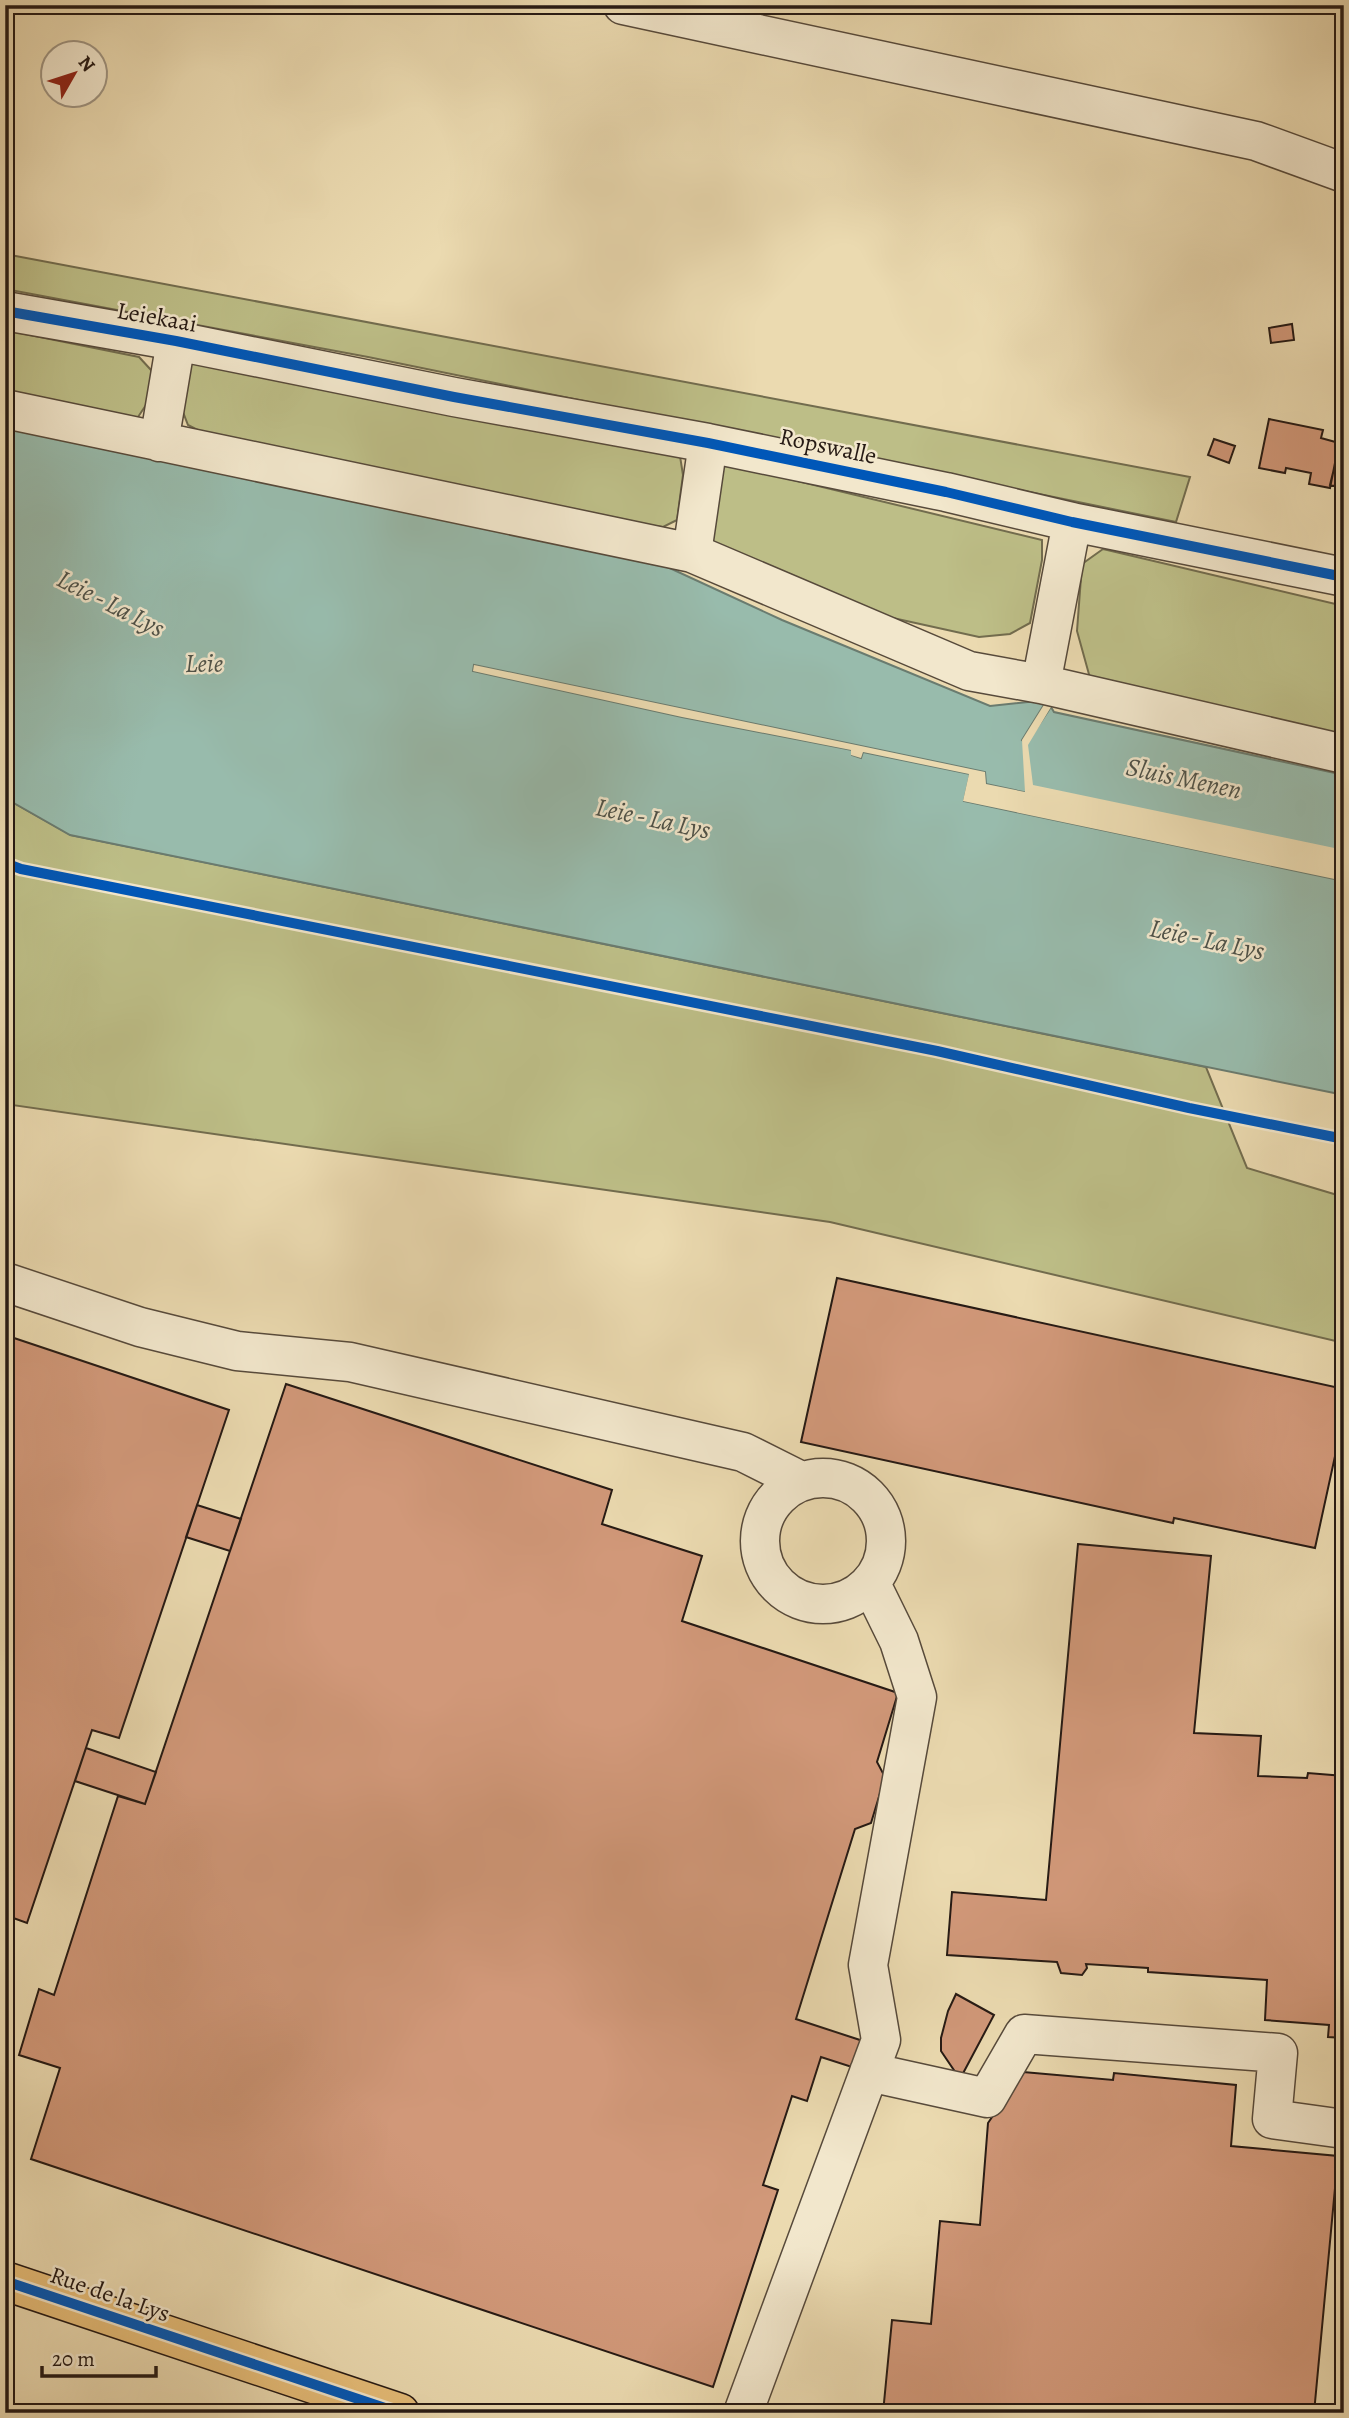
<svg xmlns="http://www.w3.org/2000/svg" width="1349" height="2418" font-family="Alegreya,serif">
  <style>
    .green { fill: #bdbe87; stroke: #726c4e; stroke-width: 2 }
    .water { fill: #98bbac; stroke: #6a7b6f; stroke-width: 2 }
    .pier { fill: #ebdab0 }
    .building { fill: #d19879; stroke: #261a14; stroke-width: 2 }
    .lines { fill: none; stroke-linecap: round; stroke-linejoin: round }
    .minor-casing { stroke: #574a3b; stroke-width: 41 }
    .major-casing { stroke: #261a14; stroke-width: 41 }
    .minor { stroke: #f2e7cc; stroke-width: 38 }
    .major { stroke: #e6bd78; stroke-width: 38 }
    .cycleway-casing { stroke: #f2e7cc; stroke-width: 15 }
    .cycleway { stroke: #0057b8; stroke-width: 10 }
    .labels { text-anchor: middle; stroke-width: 5; stroke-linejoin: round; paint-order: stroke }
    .street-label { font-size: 24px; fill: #261a14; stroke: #f2e7cc }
    .water-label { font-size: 26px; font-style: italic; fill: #4e5249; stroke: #f2e7cc }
  </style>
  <rect width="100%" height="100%" fill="#ebdab0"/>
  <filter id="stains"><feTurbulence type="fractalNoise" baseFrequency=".00286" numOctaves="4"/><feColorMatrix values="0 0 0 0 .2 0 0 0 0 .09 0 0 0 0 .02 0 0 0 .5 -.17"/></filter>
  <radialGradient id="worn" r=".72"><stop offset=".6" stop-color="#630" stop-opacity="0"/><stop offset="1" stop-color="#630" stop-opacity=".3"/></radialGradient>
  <path class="green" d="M 5,254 L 1190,477 L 1176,522 L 368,357 L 5,289 Z
    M 5,330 L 139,357 L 151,370 L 152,396 L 136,420 L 5,393 Z
    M 188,362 L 680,456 L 683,475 L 677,520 L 663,527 L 604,520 L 213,438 L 188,425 L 183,412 Z
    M 723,463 L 1042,540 L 1042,560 L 1030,623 L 1010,634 L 979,637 L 834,605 L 705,553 Z
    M 1103,549 L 1344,606 L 1344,735 L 1090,678 L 1077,631 L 1082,564 Z
    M 5,798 L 71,835 L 1206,1067 L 1247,1168 L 1344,1197 L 1344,1343 L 830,1222 L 5,1104 Z"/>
  <path class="water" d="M 5,419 L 661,564 L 782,620 L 990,706 L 1047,700 L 1022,740 L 1026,744 L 1051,707 L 1054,712 L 1344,775 L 1344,857 L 1028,793 L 986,784 L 985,772 L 474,665 L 473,671 L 682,717 L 852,750 L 852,755 L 861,758 L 863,752 L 970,774 L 964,801 L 1344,881 L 1344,1095 L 70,835 L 5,798 Z"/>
  <path class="pier" d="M 474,665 L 985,772 L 986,784 L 1025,792 L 1022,740 L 1047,700 L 1049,703 L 1046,708 L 1049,704 L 1051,707 L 1028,745 L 1033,785 L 1344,850 L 1344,860 L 985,787 L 983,785 L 982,775 L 973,773 L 967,798 L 1344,878 L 1344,881 L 963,801 L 969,774 L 863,752 L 861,758 L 851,755 L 851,750 L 682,717 L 473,671 Z"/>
  <path class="building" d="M 1292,324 L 1294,340 L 1271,343 L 1269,328 Z
    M 1269,419 L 1323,430 L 1321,438 L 1339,443 L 1330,488 L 1309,484 L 1311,473 L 1286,468 L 1285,473 L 1259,468 Z
    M 1214,439 L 1235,446 L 1229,463 L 1208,455 Z
    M 1340,444 L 1344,444 L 1344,488 L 1330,485 Z
    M 837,1278 L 1344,1389 L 1344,1415 L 1315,1548 L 1174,1518 L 1173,1523 L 801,1442 Z
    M 5,1335 L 229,1410 L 119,1738 L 92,1730 L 27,1923 L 5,1915 Z
    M 286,1384 L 612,1490 L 602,1524 L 702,1556 L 682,1621 L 898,1693 L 877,1762 L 885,1777 L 871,1823 L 855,1829 L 796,2019 L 863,2041 L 855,2068 L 821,2057 L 807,2101 L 792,2096 L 763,2185 L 778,2190 L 713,2387 L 31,2159 L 60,2068 L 19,2055 L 39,1989 L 54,1995 L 118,1796 L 145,1804 Z
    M 197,1505 L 241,1519 L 230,1551 L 186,1537 Z
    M 1078,1544 L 1211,1556 L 1194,1733 L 1261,1736 L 1258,1776 L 1307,1778 L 1308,1773 L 1344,1776 L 1344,2038 L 1328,2037 L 1329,2025 L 1265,2020 L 1267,1980 L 1148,1972 L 1148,1968 L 1086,1964 L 1087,1968 L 1082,1975 L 1061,1973 L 1057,1962 L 947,1955 L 952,1892 L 1046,1900 Z
    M 86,1748 L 156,1772 L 145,1804 L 75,1781 Z
    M 956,1994 L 994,2015 L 960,2079 L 941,2051 L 941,2038 L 948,2011 Z
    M 1023,2072 L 1113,2080 L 1114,2073 L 1236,2085 L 1231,2146 L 1338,2156 L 1314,2413 L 883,2413 L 892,2320 L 931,2324 L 940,2221 L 980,2225 L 988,2123 Z"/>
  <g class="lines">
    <g class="minor-casing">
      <path id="minor" d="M 623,5 L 1256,141 L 1344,173
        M 5,311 L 176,341 L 454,397 L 708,443 L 946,492 L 1072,522 L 1344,577
        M 5,409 L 692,553 L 969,671 L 1041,684 L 1344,754
        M 159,442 L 176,341
        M 692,553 L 708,443
        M 1041,684 L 1072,522
        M 5,1282 L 140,1327 L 237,1351 L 350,1362 L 743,1452 L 801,1481
        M760 1541a63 63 0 1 1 126 0a63 63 0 1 1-126 0Z
        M 869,2072 L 987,2098 L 1024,2034 L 1278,2053 L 1272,2119 L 1344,2129
        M 743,2413 L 881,2040 L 868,1965 L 917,1697 L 899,1641 L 871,1584"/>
    </g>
    <g class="major-casing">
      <path id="major" d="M 5,2281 L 400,2413"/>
    </g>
    <use href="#minor" class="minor"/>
    <use href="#major" class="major"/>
    <g class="cycleway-casing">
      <path id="cycleway" d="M 5,311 L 176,341 L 454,397 L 708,443 L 946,492 L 1072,522 L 1344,577
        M 5,863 L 21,869 L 937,1051 L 1189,1108 L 1344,1139
        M 5,2281 L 400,2413"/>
    </g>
    <use href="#cycleway" class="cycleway"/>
  </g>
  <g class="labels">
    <g class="street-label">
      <text transform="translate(157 317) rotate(10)" y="8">Leiekaai</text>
      <text transform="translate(828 446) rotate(12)" y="8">Ropswalle</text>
      <text transform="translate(110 2294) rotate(19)" y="8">Rue de la Lys</text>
    </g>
    <g class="water-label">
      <text transform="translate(111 603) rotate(27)" y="9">Leie - La Lys</text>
      <text x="204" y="672">Leie</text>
      <text transform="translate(1184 778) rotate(12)" y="9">Sluis Menen</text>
      <text transform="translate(653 818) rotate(12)" y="9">Leie - La Lys</text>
      <text transform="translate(1207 939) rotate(12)" y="9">Leie - La Lys</text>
    </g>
  </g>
  <rect width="1349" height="2418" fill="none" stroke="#ebdab0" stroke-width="28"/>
  <rect x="7" y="7" width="1335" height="2404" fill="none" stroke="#261a14" stroke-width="3.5"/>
  <rect x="14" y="14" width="1321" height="2390" fill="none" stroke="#261a14" stroke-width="2"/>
  <g transform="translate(74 74) rotate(51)"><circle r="33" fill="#f2e7cc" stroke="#a09582" stroke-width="2"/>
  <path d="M0-5L12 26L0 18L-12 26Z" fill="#8f2418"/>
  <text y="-10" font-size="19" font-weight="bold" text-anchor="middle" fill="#261a14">N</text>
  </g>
  <path d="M42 2366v10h114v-10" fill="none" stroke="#261a14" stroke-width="3.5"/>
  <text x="52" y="2366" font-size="21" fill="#261a14" stroke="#f2e7cc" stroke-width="5" paint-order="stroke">20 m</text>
  <rect width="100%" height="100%" filter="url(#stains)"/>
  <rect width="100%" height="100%" fill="url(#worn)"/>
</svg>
